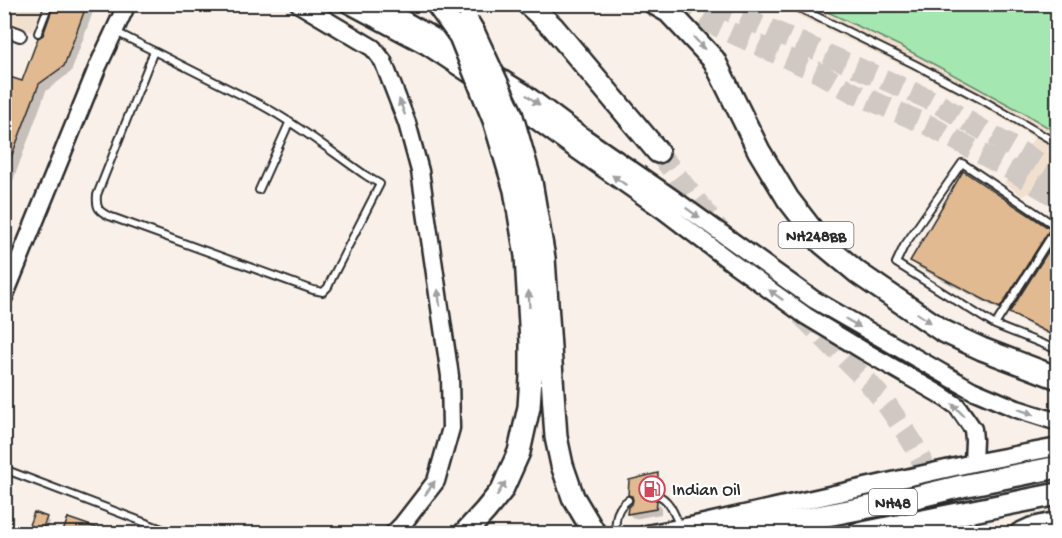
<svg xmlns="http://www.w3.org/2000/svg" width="1062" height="538" font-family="'Gochi Hand',sans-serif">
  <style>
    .built { fill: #f2e0cf }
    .green { fill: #a5e7b1; stroke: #68896e; stroke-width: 1.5 }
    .shadow { fill: #0003 }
    .building { fill: #e1ba92; stroke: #2b2b2b; stroke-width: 1.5 }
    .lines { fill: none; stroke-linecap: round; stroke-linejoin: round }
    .highway-tunnel { stroke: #d0c9c3; stroke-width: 21; stroke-dasharray: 21 10; stroke-linecap: butt }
    .lane-casing { stroke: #2b2b2b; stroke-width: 10 }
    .street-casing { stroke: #2b2b2b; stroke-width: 16 }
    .secondary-casing { stroke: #2b2b2b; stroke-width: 21 }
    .highway-casing { stroke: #2b2b2b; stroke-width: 26 }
    .lane { stroke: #fff; stroke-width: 6 }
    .street { stroke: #fff; stroke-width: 12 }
    .secondary { stroke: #fff; stroke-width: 16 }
    .highway { stroke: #fff; stroke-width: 21 }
    .highway-bridge-casing { stroke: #2b2b2b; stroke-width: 26; stroke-linecap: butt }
    .highway-bridge { stroke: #fff; stroke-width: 21 }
    .oneway { fill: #a0a0a0 }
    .labels { text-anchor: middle; stroke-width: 4.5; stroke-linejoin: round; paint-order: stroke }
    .shield { fill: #fff; stroke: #6b6b6b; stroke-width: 1.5 }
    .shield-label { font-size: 16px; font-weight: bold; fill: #2b2b2b }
    .poi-label { font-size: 18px; fill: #2b2b2b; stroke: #fff; text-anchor: start }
  </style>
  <rect width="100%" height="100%" fill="#f9f1e9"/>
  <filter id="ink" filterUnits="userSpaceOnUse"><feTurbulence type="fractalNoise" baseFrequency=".0167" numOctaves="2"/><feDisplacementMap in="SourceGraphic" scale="12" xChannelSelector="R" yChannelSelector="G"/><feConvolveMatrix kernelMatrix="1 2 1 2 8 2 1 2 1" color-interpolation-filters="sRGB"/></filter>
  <g filter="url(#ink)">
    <path class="built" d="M 4,5 L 43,5 L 32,32 L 5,22 Z
      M 780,5 L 1057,5 L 1057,152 L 1049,148 L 1048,150 L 1051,162 L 1031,192 L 1023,196 L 1004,183 L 1034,138 L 977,104 L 910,69 L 799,16 Z"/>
    <path class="green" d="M 813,5 L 1057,5 L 1057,133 L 1024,113 L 902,47 Z"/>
    <path class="shadow" d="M 86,5 L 93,12 L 71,72 L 46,91 L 10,189 L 4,187 L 4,77 L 23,83 Z
      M 1049,230 L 1058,238 L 1058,340 L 1018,319 L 1009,310 L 1007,314 L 919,268 L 912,261 Z
      M 657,475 L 662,480 L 662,495 L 658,496 L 656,501 L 661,507 L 661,514 L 634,519 L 629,514 L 629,508 L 633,505 L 635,499 L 630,494 Z
      M 46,519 L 49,522 L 45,532 L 34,528 L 31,525 Z"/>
    <path class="building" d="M 54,4 L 87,4 L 64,66 L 39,84 L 4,176 L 4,75 L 22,81 L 38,38 L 43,35 Z
      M 963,171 L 1050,229 L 1000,308 L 910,261 Z
      M 1058,236 L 1058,338 L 1009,313 Z
      M 658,473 L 657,490 L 654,491 L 652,495 L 653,498 L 657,501 L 656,509 L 627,514 L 628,507 L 632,504 L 633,500 L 632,496 L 628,495 L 629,480 Z
      M 34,512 L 47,517 L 42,530 L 29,525 Z
      M 68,518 L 109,532 L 109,534 L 62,534 Z"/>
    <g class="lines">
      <path class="highway-tunnel" d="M 675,4 L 706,21 L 819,73 L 854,93 L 930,126 L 1011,170 L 1058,198
        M 713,4 L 935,102 L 1058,174
        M 658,152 L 739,255 L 772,287
        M 801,315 L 867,381 L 885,402 L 911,440 L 921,459 L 937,510 L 940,534"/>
      <g class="lane-casing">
        <path id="lane" d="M 791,4 L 914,64 L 979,98 L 1058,144
          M 116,32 L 263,106 C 300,126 333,153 368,177 L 380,184 L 332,278 L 328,287 L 323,292 L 313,290 L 109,216 C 98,211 96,207 97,195 L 154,51
          M 38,33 L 49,4
          M 259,190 L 290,121
          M 995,325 L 1057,227 L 962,163 L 904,246 L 896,263 L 995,325 L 1058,350
          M 4,469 L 175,534
          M 657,495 C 670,499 675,516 680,527
          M 615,534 C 616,520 615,509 628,500"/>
      </g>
      <g class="street-casing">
        <path id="street" d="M 4,29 L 20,35"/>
      </g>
      <g class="secondary-casing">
        <path id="secondary" d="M 299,4 L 373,48 L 383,61 L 407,123 L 420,171 L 450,376 L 451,428 L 436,481 L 402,525 L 393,534
          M 348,4 L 427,46 L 480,81
          M 376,4 L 434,37 L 522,91 L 578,133 L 671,197 L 813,299 L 972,390 L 1017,409 L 1058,422
          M 504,97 L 575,149 L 664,211 L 731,262 L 806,316 L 864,351 L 939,394 L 957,406 L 973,429 L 974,440 L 973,463
          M 4,297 L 98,66 L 127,4
          M 646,534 L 695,525 L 973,463 L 1058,447"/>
      </g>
      <g class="highway-casing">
        <path id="highway" d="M 528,4 L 553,27 L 658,152
          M 655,4 L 669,12 L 714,60 L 759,151 L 788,199 L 822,243 L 858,273 L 943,331 L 982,349 L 1058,378
          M 728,534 L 895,502 L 962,486 L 1058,467
          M 858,534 L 1058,494
          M 1020,534 L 1031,529 L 1058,523"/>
      </g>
      <use href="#lane" class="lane"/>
      <use href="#street" class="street"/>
      <use href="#secondary" class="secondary"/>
      <use href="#highway" class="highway"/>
      <g class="highway-bridge-casing">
        <path id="highway-bridge" d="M 437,4 L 460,36 L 494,120 L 515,190 L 526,256 L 531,342 L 531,377 L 529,407 L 519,452 L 502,490 L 485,511 L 464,534
          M 468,23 L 473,31 L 511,113 L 531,182 L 544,258 L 556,437 L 562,465 L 573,497 L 595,534"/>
      </g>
      <use href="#highway-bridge" class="highway-bridge"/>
    </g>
    <defs><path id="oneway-solid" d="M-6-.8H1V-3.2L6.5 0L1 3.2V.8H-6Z" transform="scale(1.5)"/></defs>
    <g class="oneway">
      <use href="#oneway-solid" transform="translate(699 43) rotate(48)"/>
      <use href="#oneway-solid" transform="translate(533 100) rotate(37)"/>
      <use href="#oneway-solid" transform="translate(402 107) rotate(-110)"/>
      <use href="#oneway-solid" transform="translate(619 180) rotate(-145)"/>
      <use href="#oneway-solid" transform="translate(693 213) rotate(36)"/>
      <use href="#oneway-solid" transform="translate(776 295) rotate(-144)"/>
      <use href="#oneway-solid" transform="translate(439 298) rotate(-97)"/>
      <use href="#oneway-solid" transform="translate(529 299) rotate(-93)"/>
      <use href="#oneway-solid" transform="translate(924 318) rotate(34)"/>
      <use href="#oneway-solid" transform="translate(853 323) rotate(30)"/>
      <use href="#oneway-solid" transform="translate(958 410) rotate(-135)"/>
      <use href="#oneway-solid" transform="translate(1026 412) rotate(18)"/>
      <use href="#oneway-solid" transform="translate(430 488) rotate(-55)"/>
      <use href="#oneway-solid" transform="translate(501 489) rotate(-58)"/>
    </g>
  </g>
  <defs>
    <g id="fuel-ring" transform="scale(1.35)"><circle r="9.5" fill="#fff" stroke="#d1495b" stroke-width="1.5"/><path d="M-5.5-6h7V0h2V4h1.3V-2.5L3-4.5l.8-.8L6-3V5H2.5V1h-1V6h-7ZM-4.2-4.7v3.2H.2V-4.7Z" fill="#d1495b"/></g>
  </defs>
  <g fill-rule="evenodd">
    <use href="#fuel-ring" x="652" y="489"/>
  </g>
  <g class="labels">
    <g class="shield">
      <rect x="778.5" y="222" width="75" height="26" rx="4.5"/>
      <rect x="869" y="489" width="48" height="26" rx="4.5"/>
    </g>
    <g class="shield-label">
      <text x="816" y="241">NH248BB</text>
      <text x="893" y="508">NH48</text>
    </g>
    <g class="poi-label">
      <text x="672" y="495">Indian Oil</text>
    </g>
  </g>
  <rect width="1062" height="538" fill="none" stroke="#fff" stroke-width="24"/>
  <rect x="12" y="12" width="1038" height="514" fill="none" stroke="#2b2b2b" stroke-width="2" filter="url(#ink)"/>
</svg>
